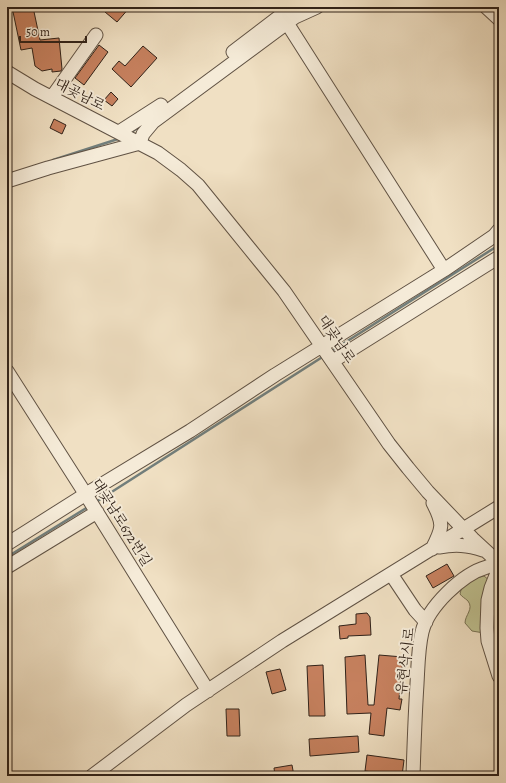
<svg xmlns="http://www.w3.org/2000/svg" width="506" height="783" font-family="Alegreya,'Noto Serif KR',serif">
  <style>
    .green { fill: #bfc190; stroke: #787254 }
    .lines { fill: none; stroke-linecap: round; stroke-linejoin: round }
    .stream { stroke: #727e7b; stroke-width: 2.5 }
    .building { fill: #c7815f; stroke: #302219 }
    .minor-casing { stroke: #605244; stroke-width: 15 }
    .minor { stroke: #f5ebd8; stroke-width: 13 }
    .labels { text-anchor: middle; stroke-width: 4; stroke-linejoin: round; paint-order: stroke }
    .street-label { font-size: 14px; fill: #302219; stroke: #f5ebd8 }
  </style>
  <rect width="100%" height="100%" fill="#f0e0c3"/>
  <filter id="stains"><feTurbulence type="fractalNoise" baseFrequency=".005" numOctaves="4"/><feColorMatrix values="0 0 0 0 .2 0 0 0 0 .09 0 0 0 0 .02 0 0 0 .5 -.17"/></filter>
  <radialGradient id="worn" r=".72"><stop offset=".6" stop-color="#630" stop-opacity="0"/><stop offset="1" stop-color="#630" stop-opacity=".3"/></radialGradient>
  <path class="green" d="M 484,576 C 493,581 491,595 499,602 L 499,664 L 484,633 L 472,631 L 465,623 C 465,615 474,609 468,601 C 465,598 462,597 460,594 L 462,586 L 476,578 Z"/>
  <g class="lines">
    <path class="stream" d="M 133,131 L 139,127
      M 53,160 L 118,139
      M 330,352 L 499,245
      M 96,502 L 324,356
      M 7,557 L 88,507"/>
  </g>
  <path class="building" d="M 12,7 L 33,7 L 40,40 L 59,38 L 62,69 L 61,71 L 52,72 L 52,69 L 42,71 L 35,66 L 32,48 L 21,50 Z
    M 110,7 L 130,7 L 117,22 L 105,12 Z
    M 99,45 L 108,52 L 84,85 L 75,78 Z
    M 143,46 L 157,58 L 131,87 L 112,69 L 119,61 L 125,66 Z
    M 111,92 L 118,99 L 112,106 L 104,100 Z
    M 54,119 L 66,125 L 62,134 L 50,128 Z
    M 447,564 L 454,576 L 433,588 L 426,576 Z
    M 367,613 L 370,617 L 371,635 L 348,636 L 348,638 L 340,639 L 339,626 L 356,624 L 356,614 Z
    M 365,655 L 368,705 L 374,705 L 379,655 L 403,657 L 399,699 L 402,699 L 400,710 L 387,708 L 384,736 L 369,734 L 371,713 L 347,714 L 345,657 Z
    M 323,665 L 325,716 L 309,716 L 307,666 Z
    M 280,669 L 286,690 L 272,694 L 266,672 Z
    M 226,709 L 239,709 L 240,736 L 227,736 Z
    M 358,736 L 359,752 L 310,756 L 309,739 Z
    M 367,755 L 404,760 L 402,776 L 365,771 Z
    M 292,765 L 294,776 L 275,776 L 274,768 Z"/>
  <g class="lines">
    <g class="minor-casing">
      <path id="minor" d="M 486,7 L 499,19
        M 287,23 L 444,270
        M 233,52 L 292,7
        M 7,72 L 35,89 L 158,153 L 181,170 L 198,185 L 284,291 L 389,444 L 408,468 L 428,492 L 473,539 L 499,563
        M 52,97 L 96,35
        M 119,132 L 161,105
        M 7,181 L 48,168 L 140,143 L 143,134 L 153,122 L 295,17 L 317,7
        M 333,361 L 499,257
        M 7,371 L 88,498 L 208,691
        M 7,544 L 86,494 L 190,431 L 275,375 L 444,270 L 494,236 L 499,230
        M 439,547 C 456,544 467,545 483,550
        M 432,549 C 443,528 444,524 433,503
        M 7,567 L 97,512
        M 499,568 L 491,588 L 488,600 L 487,628 L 488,641 L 499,676
        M 391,574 L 415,610 L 426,622
        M 92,776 L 186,705 L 282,641 L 499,507
        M 413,776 C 414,745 415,715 417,684 C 418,667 418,649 422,632 C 428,607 462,574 487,567 C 491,565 495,565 499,565"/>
    </g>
    <use href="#minor" class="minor"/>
  </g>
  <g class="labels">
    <g class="street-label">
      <text transform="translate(80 94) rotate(27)" y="5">대곶남로</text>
      <text transform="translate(337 339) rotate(56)" y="5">대곶남로</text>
      <text transform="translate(122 522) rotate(58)" y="5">대곶남로672번길</text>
      <text transform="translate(405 661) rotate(-83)" y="5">유현삭시로</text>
    </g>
  </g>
  <rect width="506" height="783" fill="none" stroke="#f0e0c3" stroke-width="24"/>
  <rect x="8" y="8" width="490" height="767" fill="none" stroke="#302219" stroke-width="2"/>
  <rect x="12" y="12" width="482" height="759" fill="none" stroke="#302219"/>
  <path d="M20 36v6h66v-6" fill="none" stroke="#302219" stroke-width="2"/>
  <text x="26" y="36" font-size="12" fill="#302219" stroke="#f5ebd8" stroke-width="3" paint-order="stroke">50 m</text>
  <rect width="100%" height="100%" filter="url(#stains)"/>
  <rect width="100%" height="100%" fill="url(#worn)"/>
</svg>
